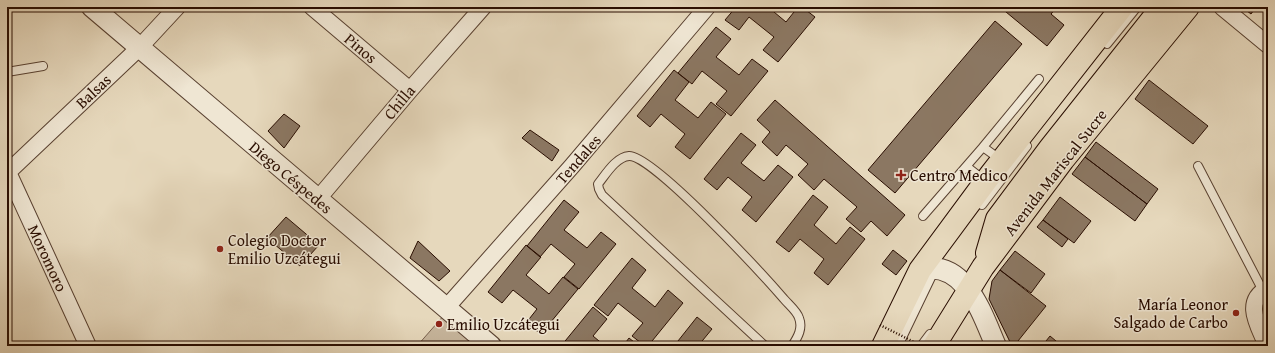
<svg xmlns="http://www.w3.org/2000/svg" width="1275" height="353" font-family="'Gentium Book Plus',serif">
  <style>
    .green { fill: #c6b59c; stroke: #78614e }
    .building { fill: #8b7762; stroke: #290d01 }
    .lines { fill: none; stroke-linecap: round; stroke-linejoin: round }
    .service-casing { stroke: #584030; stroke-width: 10 }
    .minor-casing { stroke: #584030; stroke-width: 18 }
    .tertiary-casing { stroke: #584030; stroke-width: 22 }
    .primary-casing { stroke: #290d01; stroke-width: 24 }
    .service { stroke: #efe6d3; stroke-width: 8 }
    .minor { stroke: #efe6d3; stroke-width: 16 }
    .tertiary { stroke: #efe6d3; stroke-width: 20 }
    .primary { stroke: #e6d8bc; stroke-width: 22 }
    .path-bridge { stroke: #290d01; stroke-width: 2.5; stroke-dasharray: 1 2; stroke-linecap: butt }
    .poi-dot { fill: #8f2418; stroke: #efe6d3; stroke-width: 1.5 }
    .labels { text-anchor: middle; stroke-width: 3; stroke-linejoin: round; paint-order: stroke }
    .street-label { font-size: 16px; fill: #290d01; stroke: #efe6d3 }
    .poi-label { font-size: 16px; fill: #290d01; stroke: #efe6d3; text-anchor: start }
  </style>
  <rect width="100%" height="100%" fill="#e6d8bc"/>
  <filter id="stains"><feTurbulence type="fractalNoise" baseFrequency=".005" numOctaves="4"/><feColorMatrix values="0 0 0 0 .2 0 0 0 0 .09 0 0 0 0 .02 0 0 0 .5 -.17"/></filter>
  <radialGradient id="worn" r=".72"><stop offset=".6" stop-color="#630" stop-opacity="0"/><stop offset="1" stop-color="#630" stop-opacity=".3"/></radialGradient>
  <path class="green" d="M 445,314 L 484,346 L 417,346 Z"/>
  <path class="building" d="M 736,7 L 768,7 L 786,22 L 798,7 L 802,7 L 815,17 L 778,62 L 763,50 L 774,37 L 749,17 L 739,30 L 725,20 Z
    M 1000,7 L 1057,7 L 1051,14 L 1064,25 L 1047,46 Z
    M 1242,7 L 1256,7 L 1251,14 Z
    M 995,21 L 1022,44 L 895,193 L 868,170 Z
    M 716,27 L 731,39 L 716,57 L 739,75 L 752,59 L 768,71 L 731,116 L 716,104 L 727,91 L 702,71 L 692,84 L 678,73 Z
    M 674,70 L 689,82 L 675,100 L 698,118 L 711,102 L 726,114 L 690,159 L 675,147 L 685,134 L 661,114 L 650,127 L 637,116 Z
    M 1149,80 L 1208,126 L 1193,144 L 1135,99 Z
    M 775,100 L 905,215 L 887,236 L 871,221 L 861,232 L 846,219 L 857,207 L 824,179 L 814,190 L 798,175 L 808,164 L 786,145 L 777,156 L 762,142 L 770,132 L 757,120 Z
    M 284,114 L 300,126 L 284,148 L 268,131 Z
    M 530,130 L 559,150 L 552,161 L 522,138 Z
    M 741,133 L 756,145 L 741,163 L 764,181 L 778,165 L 793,177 L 756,222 L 742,210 L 752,197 L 728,177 L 717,190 L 704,179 Z
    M 1096,142 L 1158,189 L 1147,204 L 1085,157 Z
    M 1085,157 L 1147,204 L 1135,221 L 1072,174 Z
    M 813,195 L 828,207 L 814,225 L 836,244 L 850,227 L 865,239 L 828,285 L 814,273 L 824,259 L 800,239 L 789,252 L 776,242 Z
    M 1060,197 L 1091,221 L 1074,243 L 1043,220 Z
    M 564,200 L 579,212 L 564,230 L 587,248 L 601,232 L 616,244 L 579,289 L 564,277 L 575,264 L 551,244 L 540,257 L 527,246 Z
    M 286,217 L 319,245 L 300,266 L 267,238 Z
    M 1043,220 L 1068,239 L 1062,247 L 1037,227 Z
    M 418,241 L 450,271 L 439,281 L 410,258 Z
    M 526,245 L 541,257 L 526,275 L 549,294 L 563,277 L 578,289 L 541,334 L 526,323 L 537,309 L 513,290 L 502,303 L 488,292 Z
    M 893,250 L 907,261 L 896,275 L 882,264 Z
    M 1015,251 L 1045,274 L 1031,293 L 1000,270 Z
    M 632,258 L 646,270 L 632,288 L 655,307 L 668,290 L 683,303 L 648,346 L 645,346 L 632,336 L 643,323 L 618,303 L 608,316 L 594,305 Z
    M 1000,270 L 1046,306 L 1014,346 L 1012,346 L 989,299 L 992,281 Z
    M 593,307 L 607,319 L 593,336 L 605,346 L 561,346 Z
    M 697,317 L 712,329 L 698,346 L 674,346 Z
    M 1050,336 L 1062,346 L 1042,346 Z
    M 629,338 L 639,346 L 623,346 Z"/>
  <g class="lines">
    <g class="service-casing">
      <path id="service" d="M 1107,44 L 1137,7
        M 7,72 L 43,66
        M 983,147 L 1039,79
        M 1198,166 L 1263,291
        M 967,167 L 985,181
        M 982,205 L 1027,146
        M 923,216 L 983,147 L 1001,160
        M 765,346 L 602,195 L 599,189 L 598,184 C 606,174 616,157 629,156 C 653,155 764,276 784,299 C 788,304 797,311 799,318 C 803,328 798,337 792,346
        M 898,346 L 935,269
        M 921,346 L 930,334"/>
    </g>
    <g class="minor-casing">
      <path id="minor" d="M 312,7 L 410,90
        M 1222,7 L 1268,45
        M 7,170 L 88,346
        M 7,173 L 139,48 L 177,7
        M 317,200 L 410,90 L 483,7
        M 446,308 L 572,166 L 707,7
        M 1267,346 C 1259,326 1242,302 1268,288"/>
    </g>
    <g class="tertiary-casing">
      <path id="tertiary" d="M 92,7 L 491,346
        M 920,270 C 965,258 982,314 996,346"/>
    </g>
    <g class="primary-casing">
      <path id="primary" d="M 987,253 L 997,219 L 1050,148 L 1162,7
        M 883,346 L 920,270 L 991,174 L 1122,7
        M 934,346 L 983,267 L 1063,160 L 1188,7"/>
    </g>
    <use href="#service" class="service"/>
    <use href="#minor" class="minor"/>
    <use href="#tertiary" class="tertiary"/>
    <use href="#primary" class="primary"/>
    <path class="path-bridge" d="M 880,325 L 922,346"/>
  </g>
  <g class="poi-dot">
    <path d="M899 169h4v4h4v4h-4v4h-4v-4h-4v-4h4z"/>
    <circle cx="220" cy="249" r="4"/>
    <circle cx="1236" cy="313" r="4"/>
    <circle cx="439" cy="324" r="4"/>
  </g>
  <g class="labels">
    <g class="street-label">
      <text transform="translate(361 48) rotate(40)" y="6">Pinos</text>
      <text transform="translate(93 91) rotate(-43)" y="6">Balsas</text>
      <text transform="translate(399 102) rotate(-50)" y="6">Chilla</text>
      <text transform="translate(578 159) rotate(-49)" y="6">Tendales</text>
      <text transform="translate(1055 172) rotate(-52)" y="6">Avenida Mariscal Sucre</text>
      <text transform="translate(291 177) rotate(40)" y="6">Diego Céspedes</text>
      <text transform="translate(48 258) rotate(65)" y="6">Moromoro</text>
    </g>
    <g class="poi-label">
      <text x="910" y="181">Centro Medico</text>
      <text x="228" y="246">Colegio Doctor<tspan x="228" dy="18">Emilio Uzcátegui</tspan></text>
      <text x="1228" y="310" text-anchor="end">María Leonor<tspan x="1228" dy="18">Salgado de Carbo</tspan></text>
      <text x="447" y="330">Emilio Uzcátegui</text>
    </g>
  </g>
  <rect width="1275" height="353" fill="none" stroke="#e6d8bc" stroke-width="24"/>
  <rect x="8" y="8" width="1259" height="337" fill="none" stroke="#290d01" stroke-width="2"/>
  <rect x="12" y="12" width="1251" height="329" fill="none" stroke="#290d01"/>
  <rect width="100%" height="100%" filter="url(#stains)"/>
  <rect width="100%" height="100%" fill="url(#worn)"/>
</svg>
